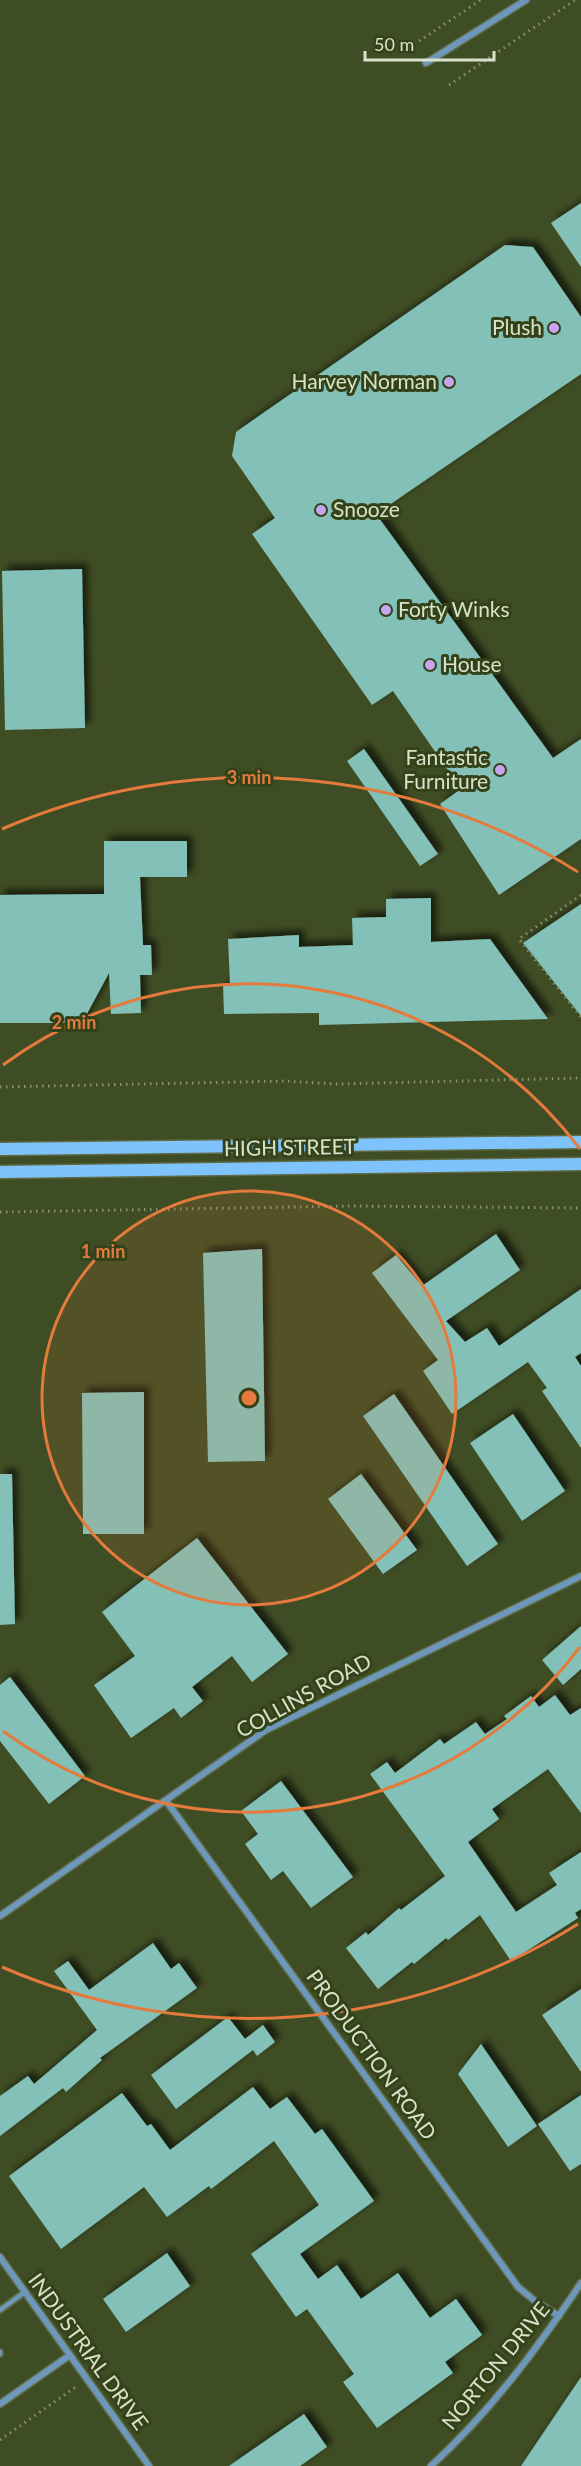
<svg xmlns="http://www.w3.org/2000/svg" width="581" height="2466" font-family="Lato,sans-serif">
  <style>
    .building { fill: #82c0b8; filter: url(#shadow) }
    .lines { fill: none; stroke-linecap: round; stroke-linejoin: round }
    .service-casing { stroke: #5e6b45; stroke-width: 8 }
    .minor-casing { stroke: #5e6b45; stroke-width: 9 }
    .secondary-casing { stroke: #5e6b45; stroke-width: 15 }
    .path { stroke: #879372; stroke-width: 3; stroke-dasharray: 1.5 4.5; stroke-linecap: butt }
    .service { stroke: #6d97bb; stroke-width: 4.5 }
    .minor { stroke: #6d97bb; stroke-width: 6 }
    .secondary { stroke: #7fc3fd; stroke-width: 12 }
    .ring { fill: none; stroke: #e47b3c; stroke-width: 3 }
    .poi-dot { fill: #c8a6ef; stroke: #34421a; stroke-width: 2 }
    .labels { text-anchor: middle; stroke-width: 6; stroke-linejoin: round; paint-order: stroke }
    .poi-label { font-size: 21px; fill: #d8e2cb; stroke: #34421a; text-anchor: end }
    .street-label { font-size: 21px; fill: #d8e2cb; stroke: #34421a }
    .centre { fill: #e47b3c; stroke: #34421a; stroke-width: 3 }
    .ring-label { font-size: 18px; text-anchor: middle; font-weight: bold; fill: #e47b3c; stroke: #34421a; stroke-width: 6; stroke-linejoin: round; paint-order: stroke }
  </style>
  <defs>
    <filter id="shadow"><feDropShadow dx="5.5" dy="-5.5" stdDeviation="3" flood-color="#0009"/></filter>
  </defs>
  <rect width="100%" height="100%" fill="#3f4d24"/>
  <path class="building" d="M 581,203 L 581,267 L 551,223 Z
    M 505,245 L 533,247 L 581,317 L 581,374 L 376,514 L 553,758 L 581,739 L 581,839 L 499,895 L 440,804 L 461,789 L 393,691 L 372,705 L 252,534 L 275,518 L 232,456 L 236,432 Z
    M 82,569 L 85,728 L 5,730 L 2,571 Z
    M 364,749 L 438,854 L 420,866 L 347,761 Z
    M 104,841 L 187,841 L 187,877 L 140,877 L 143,945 L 151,945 L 152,975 L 140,975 L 141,1013 L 111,1014 L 109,973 L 82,1023 L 0,1023 L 0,895 L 104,894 Z
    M 431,898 L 431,942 L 490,939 L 548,1019 L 319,1025 L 319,1013 L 224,1014 L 223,984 L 230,984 L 228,939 L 299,935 L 299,947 L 353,945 L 352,918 L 386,917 L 386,899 Z
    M 581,904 L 581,1016 L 523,943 Z
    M 496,1234 L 520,1270 L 446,1321 L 465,1342 L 487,1328 L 499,1346 L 581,1289 L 581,1353 L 575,1357 L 581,1366 L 581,1448 L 542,1391 L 547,1388 L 528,1362 L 452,1414 L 423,1371 L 438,1360 L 372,1273 L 396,1255 L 422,1286 Z
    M 262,1249 L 265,1461 L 208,1462 L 203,1253 Z
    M 144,1392 L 144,1534 L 83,1534 L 82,1393 Z
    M 394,1394 L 498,1544 L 467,1566 L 363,1416 Z
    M 513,1414 L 565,1491 L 522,1521 L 470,1443 Z
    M 0,1474 L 12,1474 L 15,1624 L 0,1625 Z
    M 361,1474 L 417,1550 L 383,1574 L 328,1499 Z
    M 197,1538 L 288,1654 L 252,1682 L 232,1656 L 192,1687 L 203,1701 L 181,1718 L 174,1708 L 131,1738 L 94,1685 L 135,1656 L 102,1612 Z
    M 581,1626 L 581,1669 L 563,1685 L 542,1660 Z
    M 10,1677 L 85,1776 L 49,1804 L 0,1741 L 0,1685 Z
    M 555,1695 L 570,1715 L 581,1708 L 581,1813 L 548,1769 L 492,1809 L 499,1819 L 468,1842 L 516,1912 L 557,1885 L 549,1873 L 581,1852 L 581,1909 L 575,1913 L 578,1918 L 511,1961 L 480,1915 L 448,1940 L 446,1938 L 414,1964 L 412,1962 L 378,1989 L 346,1948 L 366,1932 L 368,1935 L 399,1908 L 401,1910 L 445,1876 L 370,1774 L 387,1762 L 395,1773 L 440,1739 L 444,1744 L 476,1722 L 485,1734 L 507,1719 L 504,1716 L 531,1696 L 539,1707 Z
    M 281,1781 L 353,1877 L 311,1908 L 283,1871 L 271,1880 L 245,1844 L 258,1834 L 241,1811 Z
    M 153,1943 L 171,1969 L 179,1963 L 197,1988 L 100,2058 L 102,2060 L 66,2092 L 63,2088 L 0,2136 L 0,2096 L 28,2076 L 34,2084 L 97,2030 L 54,1971 L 68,1961 L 89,1990 Z
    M 581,1989 L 581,2072 L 542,2015 Z
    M 228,2017 L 245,2039 L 263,2025 L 275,2042 L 257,2056 L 253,2050 L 176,2109 L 151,2075 Z
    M 481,2044 L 537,2126 L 508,2147 L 458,2074 Z
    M 253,2087 L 270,2109 L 287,2097 L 315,2134 L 322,2129 L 374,2201 L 300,2254 L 318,2279 L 337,2265 L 361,2299 L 398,2273 L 430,2318 L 456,2299 L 482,2335 L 445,2362 L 453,2373 L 377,2428 L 343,2382 L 354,2374 L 307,2309 L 296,2317 L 251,2254 L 319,2205 L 274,2141 L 211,2189 L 209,2186 L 167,2217 L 144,2187 L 61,2249 L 9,2176 L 122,2093 L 147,2126 L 151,2124 L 170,2150 Z
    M 581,2095 L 581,2164 L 570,2171 L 538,2124 Z
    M 167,2253 L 190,2286 L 126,2332 L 103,2299 Z
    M 581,2377 L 581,2466 L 521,2466 Z
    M 304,2414 L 327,2447 L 300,2466 L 229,2466 Z"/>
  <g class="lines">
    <g class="service-casing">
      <path id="service" d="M 0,2310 L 25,2292
        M 0,2352 L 0,2354"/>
    </g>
    <g class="minor-casing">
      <path id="minor" d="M 426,63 L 526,0
        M 167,1802 L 518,2287 L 535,2301 L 559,2316
        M 0,1916 L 266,1730 L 581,1576
        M 0,2257 L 149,2466
        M 0,2404 L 70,2355
        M 431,2466 C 490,2412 537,2349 581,2283"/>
    </g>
    <g class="secondary-casing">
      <path id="secondary" d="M 0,1149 L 581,1142
        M 0,1172 L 581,1164"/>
    </g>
    <path class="path" d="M 419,41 L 481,0
      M 449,85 L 575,0
      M 581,895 L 519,939 L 581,1017
      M 0,1087 L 283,1081 L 337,1084 L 581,1078
      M 0,1212 L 354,1206 L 581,1208
      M 0,2440 L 77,2386"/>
    <use href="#service" class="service"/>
    <use href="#minor" class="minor"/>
    <use href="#secondary" class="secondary"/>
  </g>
  <circle cx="249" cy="1398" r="207" fill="#e47b3c" fill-opacity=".12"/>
  <g class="ring">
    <circle cx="249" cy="1398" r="207"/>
    <path d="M580 1647A414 414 0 0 1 3 1731M3 1065A414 414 0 0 1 580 1149"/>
    <path d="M578 1924A620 620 0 0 1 2 1967M2 829A620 620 0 0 1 578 872"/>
  </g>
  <g class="poi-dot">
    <circle cx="554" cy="328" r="6"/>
    <circle cx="449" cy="382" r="6"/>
    <circle cx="321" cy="510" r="6"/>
    <circle cx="386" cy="610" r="6"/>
    <circle cx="430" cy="665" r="6"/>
    <circle cx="500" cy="770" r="6"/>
  </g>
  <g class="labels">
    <g class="poi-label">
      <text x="542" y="335">Plush</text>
      <text x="437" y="389">Harvey Norman</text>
      <text x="333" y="517" text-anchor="start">Snooze</text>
      <text x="398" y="617" text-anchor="start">Forty Winks</text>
      <text x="442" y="672" text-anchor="start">House</text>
      <text x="488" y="765">Fantastic<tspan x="488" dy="24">Furniture</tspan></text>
    </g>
    <g class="street-label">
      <text transform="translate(290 1148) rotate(-1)" y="7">HIGH STREET</text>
      <text transform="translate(304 1696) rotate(-29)" y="7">COLLINS ROAD</text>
      <text transform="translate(371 2055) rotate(54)" y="7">PRODUCTION ROAD</text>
      <text transform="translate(88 2352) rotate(54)" y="7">INDUSTRIAL DRIVE</text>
      <text transform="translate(496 2366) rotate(-51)" y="7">NORTON DRIVE</text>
    </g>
  </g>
  <circle cx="249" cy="1398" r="9" class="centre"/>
  <g class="ring-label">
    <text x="249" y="784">3 min</text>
    <text x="74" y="1029">2 min</text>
    <text x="103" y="1258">1 min</text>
  </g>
  <path d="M365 51v9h129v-9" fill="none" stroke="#d8e2cb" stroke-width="3"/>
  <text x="374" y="51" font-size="18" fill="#d8e2cb" stroke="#34421a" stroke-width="4.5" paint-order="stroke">50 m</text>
</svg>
